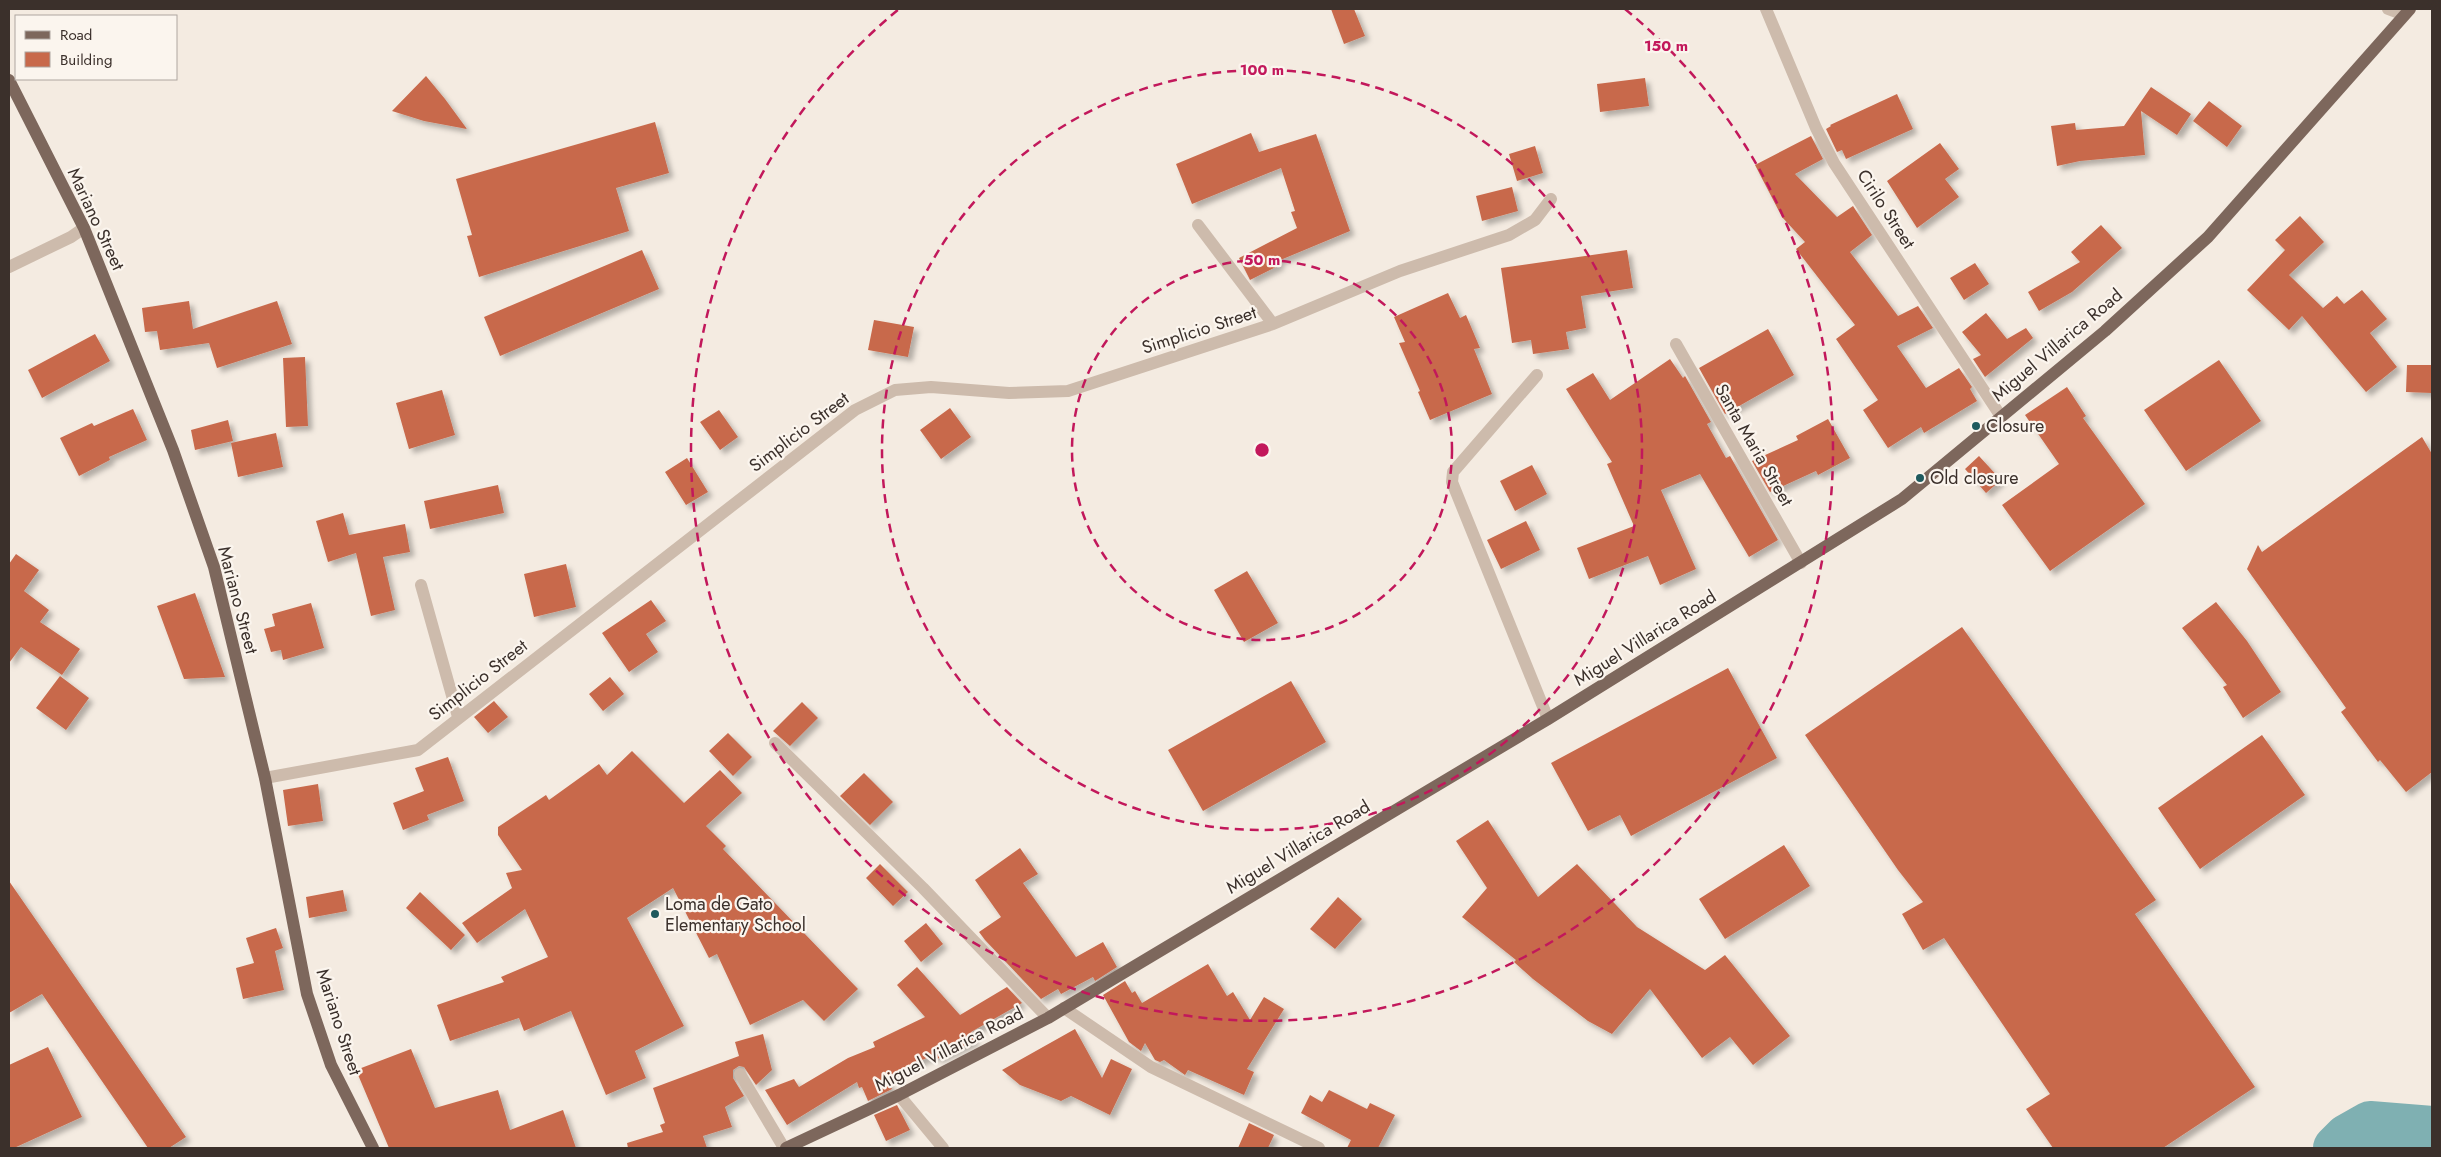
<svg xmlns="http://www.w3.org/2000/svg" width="2441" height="1157" font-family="Jost,sans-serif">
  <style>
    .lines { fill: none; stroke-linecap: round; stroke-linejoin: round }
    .river { stroke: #7fb0b2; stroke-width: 46 }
    .building { fill: #c8694b; filter: url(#shadow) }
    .minor { stroke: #cdbbac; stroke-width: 12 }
    .major { stroke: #7d675c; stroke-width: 12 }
    .ring { fill: none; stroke: #c2185b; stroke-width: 2.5; stroke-dasharray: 9 6 }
    .poi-dot { fill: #1f5a5e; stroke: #fbf5ee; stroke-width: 2 }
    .labels { text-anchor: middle; stroke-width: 4.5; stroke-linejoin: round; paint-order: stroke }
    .street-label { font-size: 18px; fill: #3b302b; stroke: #fbf5ee }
    .poi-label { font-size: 18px; fill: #3b302b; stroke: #fbf5ee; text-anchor: start }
    .centre { fill: #c2185b; stroke: #fbf5ee; stroke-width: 2.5 }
    .ring-label { font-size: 15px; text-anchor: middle; font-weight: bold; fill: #c2185b; stroke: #fbf5ee; stroke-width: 4.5; stroke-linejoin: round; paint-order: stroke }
  </style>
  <defs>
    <filter id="shadow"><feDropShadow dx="4.5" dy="4.5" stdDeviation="2.5" flood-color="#0004"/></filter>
  </defs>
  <rect width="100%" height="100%" fill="#f4ebe1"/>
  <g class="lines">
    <path class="river" d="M 2336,1148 L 2347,1137 L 2370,1124 L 2432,1129"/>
  </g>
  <path class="building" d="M 1331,9 L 1354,9 L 1365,36 L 1344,44 Z
    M 426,76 L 445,99 L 467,129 L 424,121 L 392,111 Z
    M 1645,78 L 1649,106 L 1600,112 L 1597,84 Z
    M 2151,87 L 2191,114 L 2177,135 L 2141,111 L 2145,155 L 2080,161 L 2057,166 L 2051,126 L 2075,123 L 2076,130 L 2124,126 Z
    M 1897,94 L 1913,129 L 1846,159 L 1842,150 L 1837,152 L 1826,129 L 1831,126 L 1830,125 Z
    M 2209,101 L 2242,126 L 2227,147 L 2193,121 Z
    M 655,122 L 669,173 L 616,188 L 629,231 L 479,277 L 467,236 L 472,235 L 456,179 Z
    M 1251,133 L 1259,152 L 1316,134 L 1350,231 L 1278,261 L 1280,265 L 1250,280 L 1239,258 L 1297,228 L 1291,212 L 1295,211 L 1281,168 L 1192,204 L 1176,164 Z
    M 1811,136 L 1823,159 L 1795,174 L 1837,217 L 1853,206 L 1872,235 L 1850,252 L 1898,316 L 1918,306 L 1933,328 L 1897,346 L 1926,388 L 1959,368 L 1972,387 L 1970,389 L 1977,401 L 1924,433 L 1921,427 L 1888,448 L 1863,410 L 1878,400 L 1836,339 L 1855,325 L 1796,249 L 1805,242 L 1782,217 L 1755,165 Z
    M 1940,143 L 1959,169 L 1945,179 L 1959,197 L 1917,228 L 1887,181 Z
    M 1535,146 L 1543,173 L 1517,181 L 1509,154 Z
    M 1512,187 L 1518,211 L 1482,221 L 1476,196 Z
    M 2300,216 L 2324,242 L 2289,275 L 2323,308 L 2337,296 L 2344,304 L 2362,290 L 2387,319 L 2370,333 L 2397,367 L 2366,392 L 2302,316 L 2289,330 L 2247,290 L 2285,250 L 2275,240 Z
    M 2101,225 L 2122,248 L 2072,292 L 2039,311 L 2028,292 L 2080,262 L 2071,252 Z
    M 642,250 L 659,289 L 500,356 L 484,317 Z
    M 1627,250 L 1633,288 L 1581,296 L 1586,328 L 1566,332 L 1569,349 L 1533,354 L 1531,340 L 1512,343 L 1501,268 Z
    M 1975,263 L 1989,284 L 1964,300 L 1950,278 Z
    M 1448,293 L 1460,318 L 1466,315 L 1480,348 L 1474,349 L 1492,394 L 1430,420 L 1418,392 L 1420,391 L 1399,343 L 1405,342 L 1394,317 Z
    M 189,301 L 193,329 L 277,301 L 292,344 L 217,368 L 209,343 L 160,350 L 157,331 L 145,332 L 142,308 Z
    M 1986,313 L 2007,339 L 2026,328 L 2033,338 L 1985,377 L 1973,359 L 1981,355 L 1962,332 Z
    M 874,320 L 914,327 L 908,357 L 868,350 Z
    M 1768,329 L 1794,375 L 1725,414 L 1699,368 Z
    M 95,334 L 110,361 L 42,398 L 28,370 Z
    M 305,357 L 308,426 L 286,427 L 283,358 Z
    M 1670,359 L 1683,378 L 1685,376 L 1711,422 L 1707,424 L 1726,458 L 1730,456 L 1778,540 L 1749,557 L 1700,474 L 1661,490 L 1696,569 L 1660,585 L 1648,556 L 1589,579 L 1577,548 L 1634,526 L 1607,464 L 1612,462 L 1566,389 L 1593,373 L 1610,400 Z
    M 2219,360 L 2261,421 L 2186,471 L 2144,410 Z
    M 2407,365 L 2432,365 L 2432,393 L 2406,392 Z
    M 2067,387 L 2086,416 L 2083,418 L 2145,504 L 2050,571 L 2002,505 L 2059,464 L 2025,415 Z
    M 442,390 L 455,435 L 409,449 L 396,403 Z
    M 950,408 L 971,437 L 941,459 L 920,430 Z
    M 133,409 L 147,440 L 109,457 L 110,460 L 79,476 L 60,438 L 92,423 L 94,426 Z
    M 719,410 L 738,437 L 720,450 L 700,422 Z
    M 1828,419 L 1850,458 L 1818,475 L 1816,471 L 1770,492 L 1752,461 L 1798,440 L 1796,436 Z
    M 228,420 L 233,441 L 195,450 L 191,430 Z
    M 276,433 L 283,467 L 238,477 L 231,443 Z
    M 2422,437 L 2432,454 L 2432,772 L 2406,792 L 2380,760 L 2378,762 L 2341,712 L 2346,708 L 2247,569 L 2258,545 L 2262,552 Z
    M 1979,456 L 2001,480 L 1986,493 L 1965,469 Z
    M 687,458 L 708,492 L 686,505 L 665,472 Z
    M 1532,465 L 1547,494 L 1515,511 L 1500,481 Z
    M 498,485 L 504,513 L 430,529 L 424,501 Z
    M 343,513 L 349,535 L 405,524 L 410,552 L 383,557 L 395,610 L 371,616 L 356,553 L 328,562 L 316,521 Z
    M 1526,521 L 1540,550 L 1501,569 L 1487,540 Z
    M 16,554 L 39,570 L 24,591 L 49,610 L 40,622 L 80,649 L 62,675 L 21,647 L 9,663 L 9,564 Z
    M 566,564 L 576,607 L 534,617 L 524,574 Z
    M 1247,571 L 1278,623 L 1244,642 L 1214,590 Z
    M 195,593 L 225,677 L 184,679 L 157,606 Z
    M 651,600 L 666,621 L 646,634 L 658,652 L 629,672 L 602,633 Z
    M 2216,602 L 2247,641 L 2281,692 L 2243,718 L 2223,687 L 2227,685 L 2182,628 Z
    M 311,603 L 324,648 L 283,660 L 281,650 L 271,652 L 264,629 L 275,626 L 272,614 Z
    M 1962,627 L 2156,900 L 2135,914 L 2255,1087 L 2163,1148 L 2053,1148 L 2026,1109 L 2050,1094 L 1944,938 L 1923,950 L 1902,914 L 1923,902 L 1898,870 L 1805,735 Z
    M 1728,668 L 1777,758 L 1631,836 L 1620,815 L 1588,831 L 1551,763 Z
    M 60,676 L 89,698 L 66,730 L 36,708 Z
    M 610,677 L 624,694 L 603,711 L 589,694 Z
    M 1291,681 L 1326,742 L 1203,811 L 1168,750 Z
    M 494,701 L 508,717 L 488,733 L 474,717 Z
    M 802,702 L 818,718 L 790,746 L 773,731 Z
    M 728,733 L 752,757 L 733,776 L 709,751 Z
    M 2262,735 L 2305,795 L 2200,869 L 2158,808 Z
    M 632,751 L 684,803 L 720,770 L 742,793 L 706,826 L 726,846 L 723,849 L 858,989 L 824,1021 L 803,1000 L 750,1025 L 717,954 L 709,958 L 673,888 L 627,918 L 684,1026 L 635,1051 L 646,1078 L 606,1095 L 571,1011 L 524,1031 L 519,1018 L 450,1041 L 437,1005 L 504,982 L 501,977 L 548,957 L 525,909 L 477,943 L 462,923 L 512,888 L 506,873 L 522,870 L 498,835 L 498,827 L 546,795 L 549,800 L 599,764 L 607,775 Z
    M 448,757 L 464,801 L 427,815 L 429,820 L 403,830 L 393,803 L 424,791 L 415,768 Z
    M 864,773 L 893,802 L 870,825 L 840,796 Z
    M 318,784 L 323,821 L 288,826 L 283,790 Z
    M 1488,820 L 1538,897 L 1577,864 L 1637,927 L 1705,970 L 1725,955 L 1790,1036 L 1753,1065 L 1730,1037 L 1702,1058 L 1650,989 L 1612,1034 L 1588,1021 L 1533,979 L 1514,962 L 1516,960 L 1462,917 L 1487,888 L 1456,841 Z
    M 1784,845 L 1810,886 L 1725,939 L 1699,899 Z
    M 1020,848 L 1038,874 L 1023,883 L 1076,957 L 1103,942 L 1117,967 L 1095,981 L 1093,977 L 1061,994 L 1058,989 L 1041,999 L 985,940 L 979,932 L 1001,917 L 975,880 Z
    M 880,864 L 908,892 L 893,906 L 866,878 Z
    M 9,881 L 186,1137 L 169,1148 L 148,1148 L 42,994 L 9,1013 Z
    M 343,890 L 347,911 L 309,918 L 306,897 Z
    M 420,892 L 465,935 L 451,950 L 406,908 Z
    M 1338,897 L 1362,919 L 1335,949 L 1310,929 Z
    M 926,923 L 943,944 L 921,962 L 904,941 Z
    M 276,928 L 283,948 L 275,951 L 284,990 L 243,999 L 236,968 L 254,963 L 246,938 Z
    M 1208,964 L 1227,996 L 1233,992 L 1250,1020 L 1264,997 L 1284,1009 L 1247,1069 L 1254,1072 L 1244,1095 L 1188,1070 L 1185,1075 L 1164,1060 L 1160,1062 L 1155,1060 L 1145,1043 L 1141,1051 L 1129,1042 L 1103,995 L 1125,981 L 1132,993 L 1135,991 L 1142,1003 Z
    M 917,967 L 960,1015 L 1007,987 L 1022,1003 L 971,1032 L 975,1041 L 937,1059 L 935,1054 L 886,1077 L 892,1089 L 868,1101 L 862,1087 L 859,1088 L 857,1082 L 787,1125 L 765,1090 L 794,1079 L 799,1087 L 848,1058 L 875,1047 L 873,1042 L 925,1017 L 897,985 Z
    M 1075,1029 L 1102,1078 L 1111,1059 L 1132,1069 L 1110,1115 L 1071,1096 L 1061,1101 L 1020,1085 L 1002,1070 Z
    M 763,1034 L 772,1070 L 756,1085 L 744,1067 L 739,1066 L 733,1070 L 733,1078 L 744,1096 L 725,1107 L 732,1127 L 703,1136 L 707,1148 L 628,1148 L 627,1143 L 663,1132 L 660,1125 L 665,1123 L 653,1088 L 739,1056 L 735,1042 Z
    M 48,1047 L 82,1117 L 14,1148 L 9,1148 L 9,1065 Z
    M 411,1049 L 435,1108 L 498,1090 L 510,1130 L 563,1110 L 576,1148 L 389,1148 L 356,1070 Z
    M 1329,1090 L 1367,1109 L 1370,1103 L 1395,1115 L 1378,1148 L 1347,1148 L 1351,1140 L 1301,1113 L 1310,1095 L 1322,1102 Z
    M 897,1105 L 910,1130 L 886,1141 L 874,1115 Z
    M 1249,1123 L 1274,1135 L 1268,1148 L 1238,1148 Z"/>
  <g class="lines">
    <path class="minor" d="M 1766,9 L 1816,128 L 1834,163 L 2000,415
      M 2388,9 L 2404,15
      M 1198,225 L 1273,324
      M 9,267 L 71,237 L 84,228
      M 1676,344 L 1801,563
      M 1537,375 L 1453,472 L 1452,482 L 1548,719
      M 421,585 L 458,717
      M 775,743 L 923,888 L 1048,1018
      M 265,778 L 418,750 L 855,410 L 895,390 L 931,387 L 1009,393 L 1068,391 L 1273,324 L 1400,271 L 1509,235 L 1535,220 L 1551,199
      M 1064,1008 L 1151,1067 L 1319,1148
      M 740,1074 L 784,1148
      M 899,1095 L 943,1148"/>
    <path class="major" d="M 9,80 L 84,228 L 173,450 L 214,567 L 265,778 L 307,994 L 331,1065 L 373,1148
      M 786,1148 L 899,1095 L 1048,1018 L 1548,719 L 1902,499 L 2105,331 L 2208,237 L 2410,9"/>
  </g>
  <g class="ring">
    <circle cx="1262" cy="450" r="190"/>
    <circle cx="1262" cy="450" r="380"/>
    <path d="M1625 9A571 571 0 1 1 899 9"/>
  </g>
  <g class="poi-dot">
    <circle cx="1976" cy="426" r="5"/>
    <circle cx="1920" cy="478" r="5"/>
    <circle cx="655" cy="914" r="5"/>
  </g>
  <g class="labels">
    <g class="street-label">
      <text transform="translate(1886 209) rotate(57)" y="6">Cirilo Street</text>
      <text transform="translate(96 219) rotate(65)" y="6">Mariano Street</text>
      <text transform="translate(1199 330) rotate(-18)" y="6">Simplicio Street</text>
      <text transform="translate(2057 345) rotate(-40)" y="6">Miguel Villarica Road</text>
      <text transform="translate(799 432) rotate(-37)" y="6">Simplicio Street</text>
      <text transform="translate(1754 445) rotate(60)" y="6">Santa Maria Street</text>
      <text transform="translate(238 600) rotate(75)" y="6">Mariano Street</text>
      <text transform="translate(1645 638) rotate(-32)" y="6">Miguel Villarica Road</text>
      <text transform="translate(478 680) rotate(-38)" y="6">Simplicio Street</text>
      <text transform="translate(1298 847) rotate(-31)" y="6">Miguel Villarica Road</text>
      <text transform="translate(339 1022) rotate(72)" y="6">Mariano Street</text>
      <text transform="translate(949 1049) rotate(-27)" y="6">Miguel Villarica Road</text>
    </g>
    <g class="poi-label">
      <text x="1986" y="432">Closure</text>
      <text x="1930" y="484">Old closure</text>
      <text x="665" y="910">Loma de Gato<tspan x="665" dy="21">Elementary School</tspan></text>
    </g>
  </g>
  <circle cx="1262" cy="450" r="8" class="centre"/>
  <g class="ring-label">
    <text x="1666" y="51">150 m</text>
    <text x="1262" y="75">100 m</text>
    <text x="1262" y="265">50 m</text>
  </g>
  <rect width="2441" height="1157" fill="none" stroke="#3b302b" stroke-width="20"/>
  <rect x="15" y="15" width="162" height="65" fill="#fbf5ee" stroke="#aea6a0"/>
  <rect x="25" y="31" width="25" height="8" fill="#7d675c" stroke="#aea6a0"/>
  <text x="60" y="40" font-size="15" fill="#3b302b">Road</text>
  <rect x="25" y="52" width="25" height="15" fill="#c8694b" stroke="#aea6a0"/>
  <text x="60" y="65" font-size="15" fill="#3b302b">Building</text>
</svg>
